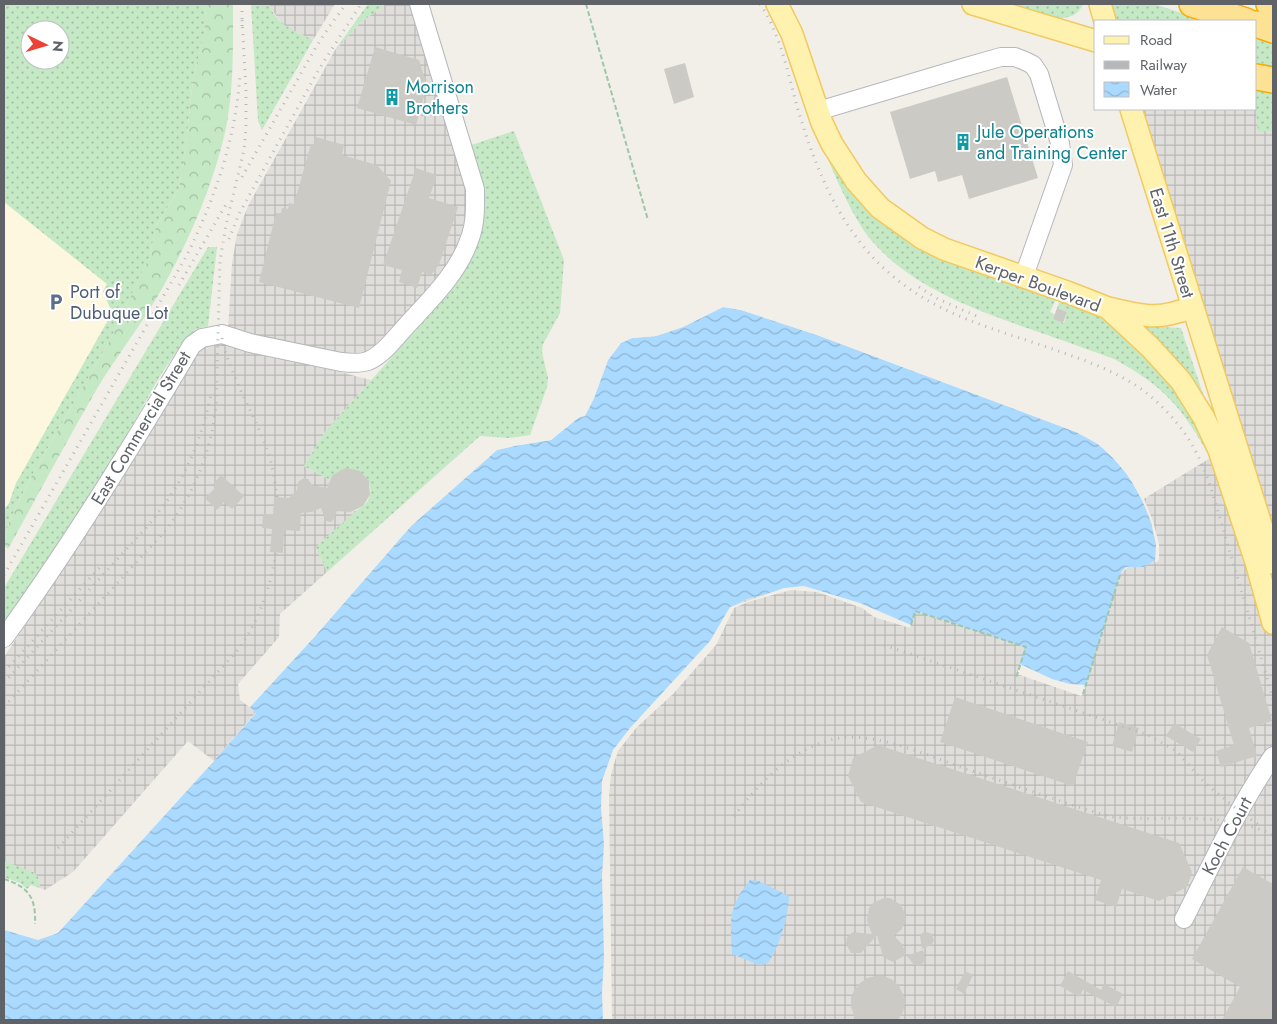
<svg xmlns="http://www.w3.org/2000/svg" width="1277" height="1024" font-family="Jost,sans-serif">
  <style>
    .commercial { fill: #fef7e0; fill-rule: evenodd }
    .industrial { fill: url(#industrial-grid) }
    .grass { fill: url(#grass-dots); fill-rule: evenodd }
    .forest { fill: url(#forest-crowns) }
    .water { fill: url(#water-waves) }
    .pier { fill: #f1efe8 }
    .building { fill: #cccac5 }
    .lines { fill: none; stroke-linecap: round; stroke-linejoin: round }
    .minor-casing { stroke: #b5b8bc; stroke-width: 20 }
    .major-casing { stroke: #f2c960; stroke-width: 24 }
    .highway-casing { stroke: #f9ab00; stroke-width: 28 }
    .path { stroke: #9cc7a9; stroke-width: 2; stroke-dasharray: 5 2.5; stroke-linecap: butt }
    .minor { stroke: #fff; stroke-width: 18 }
    .major { stroke: #fff2af; stroke-width: 21 }
    .highway { stroke: #fde293; stroke-width: 25 }
    .rail { stroke: #b6b7b8; stroke-width: 3; stroke-dasharray: 1 6; stroke-linecap: butt }
    .labels { text-anchor: middle; stroke-width: 4; stroke-linejoin: round; paint-order: stroke }
    .culture-label { font-size: 18px; fill: #0d838f; stroke: #fff; text-anchor: start }
    .street-label { font-size: 18px; fill: #5f6368; stroke: #fff }
    .service-label { font-size: 18px; fill: #4e5e75; stroke: #fff; text-anchor: start }
  </style>
  <defs>
    <pattern id="industrial-grid" width="8" height="8" patternUnits="userSpaceOnUse" patternTransform="scale(1.25)"><rect width="8" height="8" fill="#e0deda"/><path d="M0 4h8M4 0v8" fill="none" stroke="#b9b8b5"/></pattern>
    <pattern id="grass-dots" width="8" height="8" patternUnits="userSpaceOnUse" patternTransform="scale(1.25)"><rect width="8" height="8" fill="#c5e8c5"/><path d="M2 2h.1M6 6h.1" fill="none" stroke="#a3c0a4" stroke-width="1.8" stroke-linecap="round"/></pattern>
    <pattern id="forest-crowns" width="20" height="18" patternUnits="userSpaceOnUse" patternTransform="scale(1.25)"><rect width="20" height="18" fill="#c5e8c5"/><path d="M2 6a3 3 0 1 1 6 0M12 15a3 3 0 1 1 6 0" fill="none" stroke="#a3c0a4"/></pattern>
    <pattern id="water-waves" width="16" height="10" patternUnits="userSpaceOnUse" patternTransform="scale(1.25)"><rect width="16" height="10" fill="#aadaff"/><path d="M0 5q4-4 8 0t8 0" fill="none" stroke="#8eb4d2"/></pattern>
  </defs>
  <rect width="100%" height="100%" fill="#f1efe8"/>
  <path class="commercial" d="M 4,4 L 206,4 L 179,189 L 4,542 ZM 30,30 L 60,30 L 60,60 L 30,60 Z"/>
  <path class="industrial" d="M 269,4 L 335,4 L 313,40 L 284,26 L 271,9 Z
    M 386,4 L 412,4 L 467,186 L 466,217 L 454,255 L 447,269 L 372,352 L 356,359 L 228,329 L 232,263 L 237,234 L 248,206 L 335,50 L 360,23 Z
    M 1273,91 L 1273,1020 L 609,1020 L 607,796 L 616,750 L 732,607 L 747,599 L 791,588 L 817,590 L 864,606 L 910,625 L 915,611 L 1026,647 L 1130,566 L 1142,500 L 1210,458 L 1245,447 L 1141,109 L 1256,109 Z
    M 212,342 L 231,344 L 371,380 L 325,432 L 304,466 L 330,480 L 327,493 L 351,512 L 358,510 L 316,547 L 327,572 L 280,614 L 279,637 L 238,684 L 240,700 L 256,712 L 214,761 L 188,741 L 73,872 L 45,890 L 40,888 L 38,877 L 4,861 L 4,657 L 88,531 L 191,360 L 199,350 Z"/>
  <path class="grass" d="M 4,4 L 206,4 L 204,36 L 193,79 L 186,144 L 179,189 L 156,226 L 150,256 L 111,338 L 30,479 L 9,522 L 4,542 L 4,510 L 9,503 L 16,483 L 112,313 L 103,291 L 107,284 L 4,202 ZM 30,30 L 60,30 L 60,60 L 30,60 Z
    M 251,4 L 269,4 C 276,25 295,31 313,40 L 262,130 L 258,121 Z
    M 368,4 L 386,4 L 360,23 L 335,50 Z
    M 1003,4 L 1083,4 C 1071,33 1025,10 1003,4 Z
    M 1109,4 L 1154,4 L 1206,21 L 1114,21 Z
    M 1256,38 L 1273,44 L 1273,71 L 1256,68 Z
    M 1256,84 L 1273,88 L 1273,130 L 1258,132 L 1256,110 L 1249,109 L 1256,109 Z
    M 514,131 L 564,260 L 560,313 L 543,344 L 542,352 L 548,378 L 547,387 L 530,435 L 509,438 L 480,436 L 327,572 L 316,547 C 328,536 341,524 354,513 C 359,508 365,506 368,500 C 380,476 346,456 330,480 L 304,466 L 325,432 L 449,293 L 461,273 L 484,194 L 481,177 L 471,145 Z
    M 822,146 L 871,207 L 1058,295 L 1050,312 L 1055,315 L 1053,319 L 1064,323 L 1067,312 L 1057,308 L 1062,296 L 1109,322 L 1155,360 L 1202,427 L 1210,458 C 1183,408 1164,386 1114,359 C 1084,348 1054,337 1024,327 C 968,307 911,286 871,240 C 851,215 835,175 822,146 Z
    M 208,247 L 217,247 L 208,326 L 196,329 L 182,343 L 160,376 L 82,514 L 4,625 L 4,588 Z
    M 1138,326 L 1181,328 L 1205,400 Z
    M 4,861 L 35,873 L 38,877 L 40,888 L 31,885 L 27,889 L 20,883 L 4,877 Z"/>
  <path class="forest" d="M 206,4 L 233,4 C 233,45 234,87 226,128 C 213,187 187,246 156,299 C 138,329 116,357 98,387 C 67,440 38,495 8,549 L 4,545 L 4,542 L 9,522 L 30,479 L 111,338 L 150,256 L 156,226 L 179,189 L 186,144 L 193,79 L 204,36 Z"/>
  <path class="water" d="M 723,307 L 741,310 L 817,335 L 1076,432 C 1083,436 1092,440 1099,445 C 1133,472 1155,516 1157,559 L 1144,567 L 1126,567 L 1121,572 L 1083,694 L 1017,672 L 1025,647 L 916,611 L 911,625 L 875,615 L 864,606 L 817,590 L 791,588 L 747,599 L 732,607 L 714,643 L 634,726 L 616,750 L 609,774 L 609,1020 L 4,1020 L 4,924 L 34,933 L 53,928 L 214,761 L 256,713 L 250,707 L 317,634 L 411,526 L 497,450 L 514,446 L 551,440 L 588,410 L 594,398 L 608,360 L 621,343 L 632,338 L 656,336 L 683,327 Z
    M 750,880 L 759,881 L 789,896 C 789,914 779,948 768,963 L 759,965 L 732,954 C 730,921 728,907 750,880 Z"/>
  <path class="pier" d="M 723,305 L 741,307 L 859,347 L 974,392 L 1077,430 L 1098,441 L 1114,455 L 1130,474 L 1144,499 L 1153,521 L 1159,544 L 1159,560 L 1155,563 L 1156,545 L 1151,521 L 1142,500 L 1128,475 L 1112,457 L 1097,443 L 1076,432 L 817,335 L 741,310 L 723,307 L 683,327 L 656,336 L 632,338 L 621,343 L 608,360 L 594,398 L 585,416 L 578,418 L 551,440 L 514,446 L 497,450 L 411,526 L 315,636 L 250,707 L 248,705 L 315,633 L 409,525 L 496,449 L 513,443 L 550,438 L 577,416 L 583,414 L 592,397 L 606,359 L 619,342 L 632,335 L 655,334 L 682,325 Z
    M 804,586 L 860,603 L 911,625 L 910,628 L 874,617 L 862,608 L 817,592 L 791,590 L 748,602 L 734,608 L 716,645 L 673,694 L 636,728 L 618,751 L 611,774 L 609,796 L 612,1020 L 603,1020 L 602,992 L 604,958 L 602,876 L 604,845 L 601,807 L 602,781 L 613,750 L 630,728 L 710,641 L 730,607 L 784,588 Z
    M 1020,664 L 1052,679 L 1070,684 L 1086,685 L 1083,694 L 1081,696 L 1017,674 Z
    M 204,754 L 214,761 L 58,933 L 38,940 L 4,930 L 4,921 L 35,930 L 43,930 L 52,926 Z"/>
  <path class="building" d="M 375,47 L 419,60 L 427,86 L 416,125 L 357,108 Z
    M 685,63 L 694,97 L 674,104 L 664,69 Z
    M 1007,77 L 1038,178 L 969,199 L 962,175 L 938,182 L 935,171 L 910,179 L 890,112 Z
    M 316,137 L 344,145 L 342,155 L 377,165 L 391,181 L 359,308 L 259,282 L 276,213 L 281,213 L 282,208 L 288,209 L 289,203 L 294,204 L 311,144 L 314,145 Z
    M 416,168 L 437,175 L 429,198 L 458,207 L 439,265 L 431,275 L 422,272 L 417,288 L 399,282 L 402,270 L 383,265 Z
    M 1057,308 L 1067,312 L 1063,323 L 1053,319 Z
    M 347,468 L 360,471 L 369,481 L 370,495 L 363,506 L 351,512 L 337,511 L 334,519 L 331,522 L 326,521 L 321,508 L 312,512 L 301,513 L 300,531 L 284,530 L 283,553 L 270,552 L 272,529 L 262,528 L 263,514 L 273,515 L 274,497 L 289,498 L 297,490 L 298,482 L 304,478 L 308,479 L 312,485 L 327,488 L 332,476 L 341,470 Z
    M 221,475 L 244,496 L 232,509 L 224,502 L 217,510 L 205,498 L 216,487 L 213,484 Z
    M 1222,627 L 1249,643 L 1272,721 L 1249,728 L 1257,756 L 1221,767 L 1216,751 L 1234,745 L 1207,655 Z
    M 955,697 L 1088,742 L 1073,786 L 940,742 Z
    M 1119,722 L 1139,728 L 1132,752 L 1112,746 Z
    M 1174,723 L 1201,739 L 1193,752 L 1166,736 Z
    M 878,745 L 1179,843 L 1192,872 L 1187,887 L 1159,901 L 1122,889 L 1116,907 L 1095,900 L 1101,880 L 861,802 L 848,776 L 853,758 Z
    M 1243,867 L 1273,884 L 1273,1020 L 1222,1020 L 1240,987 L 1192,959 Z
    M 884,898 L 890,898 L 901,905 L 906,916 L 902,929 L 894,936 L 902,944 L 906,955 L 893,962 L 883,957 L 877,935 L 861,953 L 851,953 L 846,944 L 847,937 L 853,932 L 872,934 L 867,921 L 869,908 L 873,903 Z
    M 926,932 L 932,934 L 934,941 L 931,945 L 922,949 L 920,937 L 922,933 Z
    M 923,950 L 925,958 L 923,963 L 919,966 L 914,965 L 907,956 Z
    M 965,971 L 973,975 L 964,994 L 956,989 Z
    M 1068,971 L 1101,990 L 1104,984 L 1123,994 L 1116,1007 L 1083,990 L 1079,997 L 1060,986 Z
    M 876,976 L 884,976 L 893,980 L 899,986 L 903,994 L 905,1003 L 903,1012 L 898,1020 L 857,1020 L 854,1015 L 851,1007 L 851,998 L 854,990 L 860,983 L 867,978 Z"/>
  <g class="lines">
    <g class="minor-casing">
      <path id="minor" d="M 818,111 L 962,68 L 1001,57 L 1015,57 L 1025,61 L 1033,65 L 1039,74 L 1060,143 L 1063,165 L 1024,276
        M 4,638 C 72,544 133,445 192,345 L 202,338 L 222,334 L 250,343 L 341,362 C 350,363 360,364 368,361 C 384,354 396,337 407,325 C 431,299 459,272 470,238 C 476,222 475,205 475,189 L 419,4
        M 1184,919 C 1212,864 1238,807 1273,756"/>
    </g>
    <g class="major-casing">
      <path id="major" d="M 777,4 L 792,34 L 822,123 L 832,144 L 856,181 L 880,208 L 922,238 L 944,249 L 1067,292 L 1108,308 L 1150,347 L 1181,381 L 1204,418 L 1219,450 L 1256,562 L 1273,623
        M 973,4 L 1096,41
        M 1100,4 L 1105,21
        M 1131,109 L 1273,563
        M 1108,308 C 1144,316 1157,321 1192,307"/>
    </g>
    <g class="highway-casing">
      <path id="highway" d="M 1192,4 L 1246,21
        M 1269,4 L 1273,5
        M 1256,24 L 1273,30
        M 1256,77 L 1273,80"/>
    </g>
    <path class="path" d="M 586,4 L 648,220
      M 911,625 L 915,611 L 1026,647 L 1016,678
      M 1083,694 L 1120,575
      M 4,879 C 29,887 36,898 35,924"/>
    <use href="#minor" class="minor"/>
    <use href="#major" class="major"/>
    <use href="#highway" class="highway"/>
    <path class="rail" d="M 242,4 L 242,26
      M 760,4 C 782,36 788,76 799,113 C 814,163 834,213 869,253 C 916,306 974,323 1038,344 C 1075,357 1112,368 1144,391 C 1162,405 1179,423 1191,443 C 1209,473 1217,509 1227,543 C 1243,595 1258,647 1273,699
      M 242,177 L 316,47 L 329,27 L 346,4
      M 229,239 L 239,214 L 319,69 L 361,4
      M 179,285 L 228,201
      M 919,287 L 938,299 L 981,318
      M 222,338 C 231,381 258,418 270,459 C 274,472 275,485 277,497
      M 4,575 L 187,255 C 215,198 236,138 240,74
      M 884,645 L 1148,735 L 1176,751 L 1205,783 L 1239,811 L 1259,825
      M 4,672 L 102,565
      M 4,683 L 145,529 C 183,484 198,451 211,395
      M 4,707 L 165,531 C 194,494 211,452 216,406 L 220,261 L 226,225 L 244,150 L 246,128 L 246,90 L 242,19
      M 734,816 C 760,782 790,750 834,739 C 875,730 930,757 969,770 C 1008,783 1048,797 1087,810 C 1096,812 1105,816 1113,817 C 1169,822 1220,810 1273,835
      M 58,848 L 236,652 C 259,622 270,589 276,552"/>
  </g>
  <defs>
    <g id="building-bare" transform="scale(1.35)"><path d="M-4-6H4V6H1V3H-1V6H-4ZM-2.5-4.3h1.7v1.8h-1.7ZM.8-4.3h1.7v1.8H.8ZM-2.5-1h1.7V.8h-1.7ZM.8-1h1.7V.8H.8Z" fill="#0f9aa8" stroke="#fff" stroke-width="2.5" paint-order="stroke"/></g>
    <g id="parking-bare" transform="scale(1.35)"><path d="M-3.5-5.5H1a3.5 3.5 0 0 1 0 7H-1V5.5H-3.5ZM-1-3.4V-.6H.8a1.4 1.4 0 0 0 0-2.8Z" fill="#5c6f8a" stroke="#fff" stroke-width="2.5" paint-order="stroke"/></g>
  </defs>
  <g fill-rule="evenodd">
    <use href="#building-bare" x="392" y="97"/>
    <use href="#building-bare" x="963" y="142"/>
    <use href="#parking-bare" x="56" y="302"/>
  </g>
  <g class="labels">
    <g class="culture-label">
      <text x="406" y="93">Morrison<tspan x="406" dy="21">Brothers</tspan></text>
      <text x="977" y="138">Jule Operations<tspan x="977" dy="21">and Training Center</tspan></text>
    </g>
    <g class="street-label">
      <text transform="translate(1172 243) rotate(73)" y="6">East 11th Street</text>
      <text transform="translate(1038 284) rotate(20)" y="6">Kerper Boulevard</text>
      <text transform="translate(141 428) rotate(-59)" y="6">East Commercial Street</text>
      <text transform="translate(1227 836) rotate(-62)" y="6">Koch Court</text>
    </g>
    <g class="service-label">
      <text x="70" y="298">Port of<tspan x="70" dy="21">Dubuque Lot</tspan></text>
    </g>
  </g>
  <rect width="1277" height="1024" fill="none" stroke="#5f6368" stroke-width="10"/>
  <rect x="1094" y="20" width="162" height="90" fill="#ffffff" stroke="#bfc1c3"/>
  <rect x="1104" y="36" width="25" height="8" fill="#fff2af" stroke="#bfc1c3"/>
  <text x="1140" y="45" font-size="15" fill="#5f6368">Road</text>
  <rect x="1104" y="61" width="25" height="8" fill="#b6b7b8" stroke="#bfc1c3"/>
  <text x="1140" y="70" font-size="15" fill="#5f6368">Railway</text>
  <rect x="1104" y="82" width="25" height="15" fill="url(#water-waves)" stroke="#bfc1c3"/>
  <text x="1140" y="95" font-size="15" fill="#5f6368">Water</text>
  <g transform="translate(45 45) rotate(95)"><circle r="24" fill="#ffffff" stroke="#bfc1c3"/>
  <path d="M0-4L9 19L0 12L-9 19Z" fill="#ea4335"/>
  <text y="-8" font-size="14" font-weight="bold" text-anchor="middle" fill="#5f6368">N</text>
  </g>
</svg>
